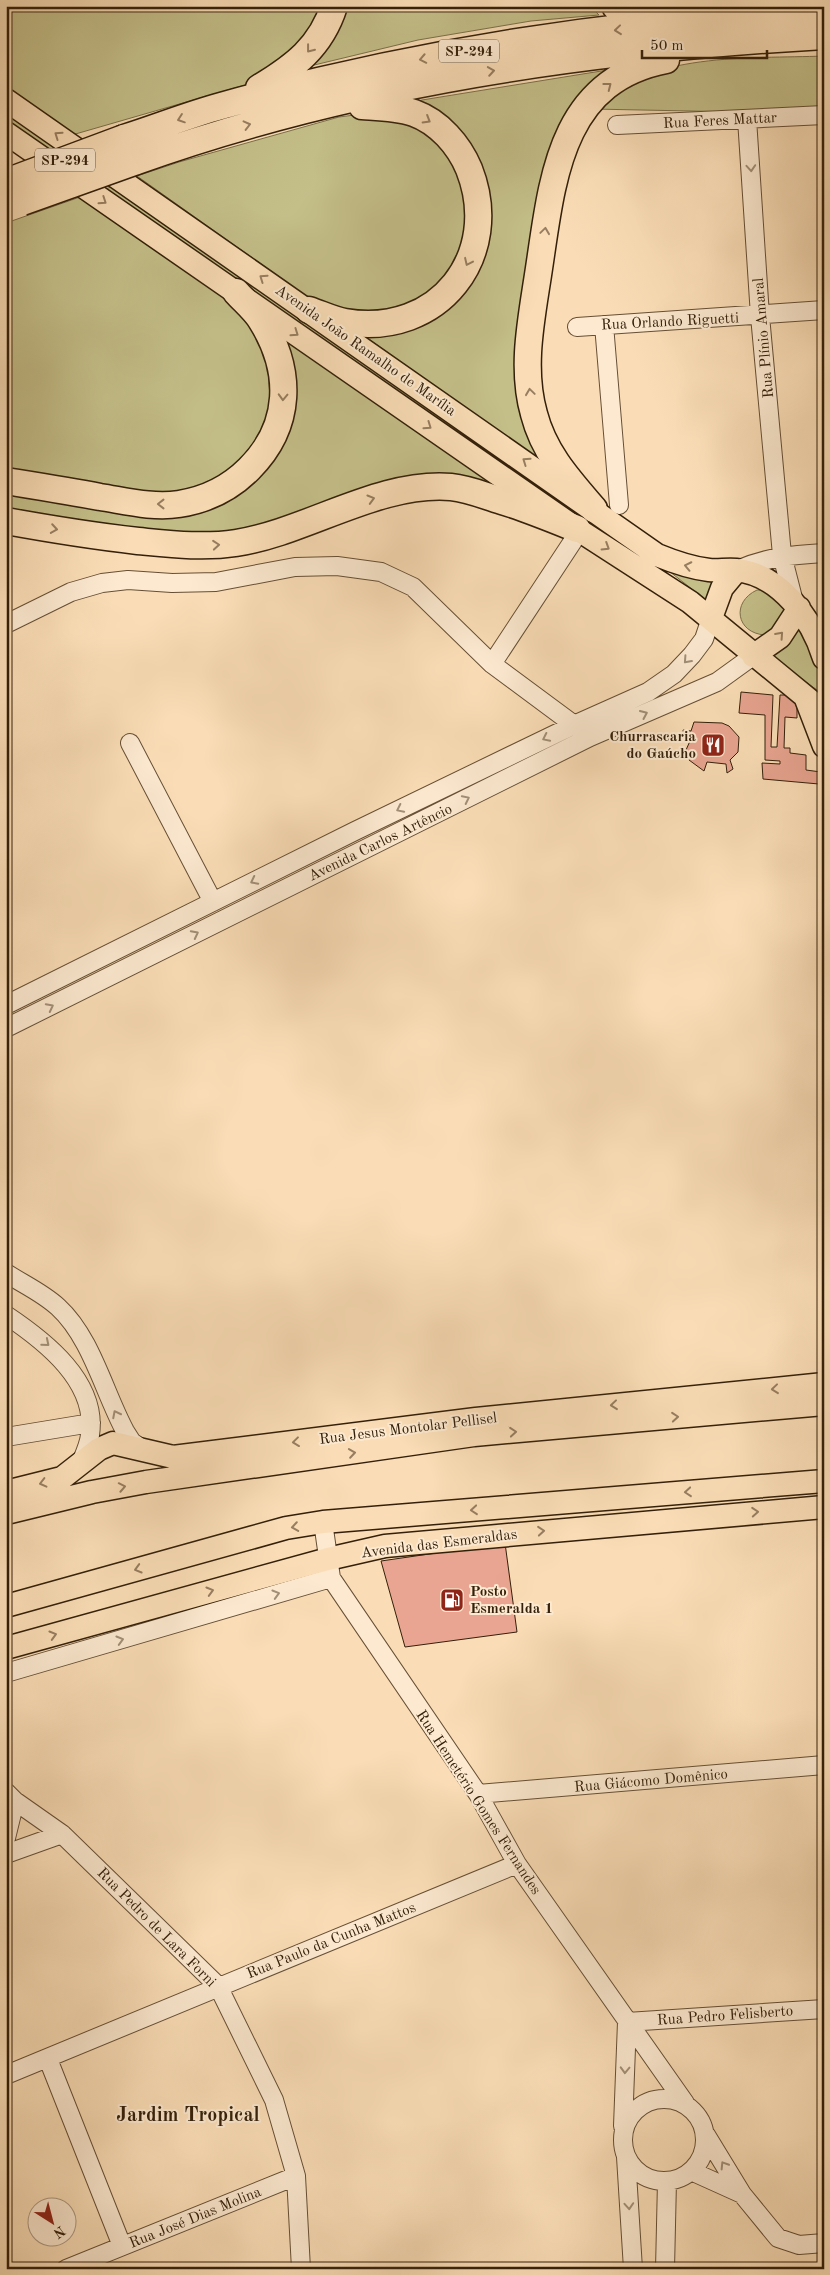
<svg xmlns="http://www.w3.org/2000/svg" width="830" height="2275" font-family="'Old Standard TT',serif">
  <style>
    .green { fill: #c4bf89; stroke: #7c704a }
    .building { fill: #e9a591; stroke: #34200a }
    .lines { fill: none; stroke-linecap: round; stroke-linejoin: round }
    .minor-casing { stroke: #664f35; stroke-width: 20 }
    .major-casing { stroke: #34200a; stroke-width: 25 }
    .highway-casing { stroke: #34200a; stroke-width: 29 }
    .minor { stroke: #fce9d0; stroke-width: 18 }
    .major { stroke: #faddb6; stroke-width: 22 }
    .highway { stroke: #faddb6; stroke-width: 26 }
    .highway-bridge-casing { stroke: #34200a; stroke-width: 29; stroke-linecap: butt }
    .highway-bridge { stroke: #faddb6; stroke-width: 26 }
    .oneway { stroke: #977e60 }
    .oneway2 { stroke: #a28f77 }
    .labels { text-anchor: middle; stroke-width: 4; stroke-linejoin: round; paint-order: stroke }
    .shield { fill: #fce9d0; stroke: #705c45; stroke-width: 1 }
    .shield-label { font-size: 14px; font-weight: bold; fill: #34200a }
    .street-label { font-size: 15px; fill: #34200a; stroke: #fce9d0 }
    .poi-label { font-size: 15px; font-weight: bold; fill: #34200a; stroke: #fce9d0; text-anchor: end }
    .district-label { font-size: 20px; font-weight: bold; fill: #34200a; stroke: #fce9d0 }
  </style>
  <rect width="100%" height="100%" fill="#faddb6"/>
  <filter id="stains"><feTurbulence type="fractalNoise" baseFrequency=".004" numOctaves="4"/><feColorMatrix values="0 0 0 0 .2 0 0 0 0 .09 0 0 0 0 .02 0 0 0 .5 -.17"/></filter>
  <radialGradient id="worn" r=".72"><stop offset=".6" stop-color="#630" stop-opacity="0"/><stop offset="1" stop-color="#630" stop-opacity=".3"/></radialGradient>
  <path class="green" d="M 6,6 L 330,6 L 325,22 L 252,83 L 72,135 L 6,89 Z
    M 343,6 L 583,6 L 593,9 L 599,15 L 531,21 L 418,40 L 306,67 Z
    M 824,56 L 824,107 L 740,112 L 592,109 C 647,51 749,59 824,56 Z
    M 626,67 L 587,98 L 523,342 L 552,469 L 356,330 L 423,320 L 487,196 L 407,104 L 422,100 Z
    M 6,109 L 61,148 L 47,154 L 6,124 Z
    M 378,112 L 436,132 L 475,206 L 459,270 L 403,313 L 326,310 L 137,176 L 179,162 L 339,117 Z
    M 115,186 L 623,541 L 620,544 L 575,517 L 101,190 Z
    M 80,197 L 245,310 L 278,376 L 261,451 L 194,496 L 6,477 L 6,223 Z
    M 272,328 L 529,505 L 484,488 L 216,539 L 6,515 L 6,487 L 183,510 L 278,439 Z
    M 665,568 L 721,577 L 708,592 L 706,600 Z
    M 757,590 L 764,590 L 784,607 L 783,621 L 765,635 C 736,633 731,602 757,590 Z
    M 801,622 C 814,647 824,666 824,695 L 770,656 Z"/>
  <path class="building" d="M 741,692 L 773,695 L 771,747 L 777,747 L 780,695 L 795,695 L 797,699 L 797,718 L 785,717 L 784,748 L 790,748 L 790,753 L 806,755 L 806,770 L 821,772 L 819,784 L 763,779 L 762,763 L 780,764 L 780,761 L 765,760 L 765,715 L 739,713 Z
    M 694,722 L 722,723 L 729,726 L 739,737 L 738,752 L 730,760 L 733,769 L 727,773 L 726,764 L 707,762 L 704,771 L 689,760 L 686,750 L 690,741 L 685,739 L 683,730 L 691,731 Z
    M 505,1543 L 517,1632 L 405,1647 L 381,1561 Z"/>
  <g class="lines">
    <g class="minor-casing">
      <path id="minor" d="M 747,119 L 760,316 L 782,555 L 794,602
        M 617,125 L 824,115
        M 604,325 L 619,505
        M 577,327 L 824,310
        M 737,570 C 767,557 791,555 824,553
        M 6,624 L 71,592 L 102,583 L 128,580 L 172,583 L 216,582 L 295,567 L 337,566 L 381,572 L 413,587 L 492,664 L 581,730
        M 492,664 L 573,541
        M 130,743 L 213,902
        M 6,1005 L 355,831 L 574,725 L 648,692 L 674,674 L 692,655 L 704,639 L 711,618
        M 6,1028 L 590,737 L 717,682 L 753,656
        M 6,1273 C 23,1284 43,1293 58,1307 C 91,1337 104,1392 125,1431 L 132,1442 L 145,1451
        M 6,1315 C 45,1341 98,1382 90,1435 C 89,1445 84,1455 80,1465
        M 6,1437 L 91,1423
        M 323,1522 L 331,1578 L 478,1794 L 517,1864 L 685,2103
        M 6,1673 L 331,1578
        M 6,1792 L 15,1801 L 62,1834 L 218,1986 L 274,2100 L 296,2176 L 301,2269
        M 478,1794 L 824,1765
        M 6,1838 L 15,1801
        M 6,1854 L 62,1834
        M 627,2022 L 824,2009
        M 48,2059 L 122,2246
        M 6,2075 L 517,1864
        M623 2140a41 41 0 1 1 82 0a41 41 0 1 1-82 0Z
        M 623,2126 L 627,2022
        M 706,2135 L 742,2194 L 778,2238 L 799,2245 L 824,2243
        M 626,2157 L 633,2269
        M 691,2171 L 742,2194
        M 66,2269 L 296,2176
        M 665,2269 L 667,2181"/>
    </g>
    <g class="major-casing">
      <path id="major" d="M 6,100 L 657,555 C 674,562 691,568 709,570 C 718,571 727,569 736,570 C 780,574 812,619 824,658
        M 6,133 L 577,529 L 690,602 L 824,712
        M 711,618 L 722,588 L 737,570
        M 753,656 L 780,637 L 799,608
        M 806,699 L 824,746
        M 6,1492 L 62,1478 L 99,1449 L 113,1443 L 173,1457 L 476,1419 L 824,1384
        M 6,1513 L 92,1492 L 146,1482 L 474,1435 L 824,1404
        M 6,1606 L 286,1528 L 323,1522 L 824,1481
        M 6,1648 L 328,1559 L 385,1546 L 824,1507"/>
    </g>
    <g class="highway-casing">
      <path id="highway" d="M 615,6 L 670,13
        M 259,88 C 294,67 321,47 334,6
        M 124,138 C 156,128 188,115 221,106 C 415,52 623,20 824,11
        M 134,162 C 355,83 590,49 824,36
        M 309,310 C 321,314 333,320 345,322 C 439,338 503,255 469,169 C 459,145 439,122 414,113 C 397,107 379,107 362,106
        M 6,481 C 37,486 69,491 100,497 C 126,501 153,508 179,504 C 205,500 230,488 249,469 C 292,426 293,371 261,320 C 255,310 244,301 236,292
        M 594,509 C 569,480 544,453 534,414 C 521,369 531,321 538,275 C 552,185 557,81 666,60
        M 6,521 C 50,529 94,536 138,541 C 170,544 203,548 236,543 C 307,532 379,481 451,487 C 470,489 485,496 502,501 C 528,509 552,519 577,529"/>
    </g>
    <use href="#minor" class="minor"/>
    <use href="#major" class="major"/>
    <use href="#highway" class="highway"/>
    <g class="highway-bridge-casing">
      <path id="highway-bridge" d="M 6,182 L 124,138
        M 22,202 L 134,162"/>
    </g>
    <use href="#highway-bridge" class="highway-bridge"/>
  </g>
  <defs><path id="oneway-chevron" d="M-2-3.5L2.5 0L-2 3.5" fill="none" stroke-width="1.6" stroke-linecap="round" stroke-linejoin="round" transform="scale(1.25)"/></defs>
  <g class="oneway">
    <use href="#oneway-chevron" transform="translate(618 30) rotate(174)"/>
    <use href="#oneway-chevron" transform="translate(310 49) rotate(128)"/>
    <use href="#oneway-chevron" transform="translate(423 59) rotate(169)"/>
    <use href="#oneway-chevron" transform="translate(491 71) rotate(-9)"/>
    <use href="#oneway-chevron" transform="translate(608 86) rotate(-38)"/>
    <use href="#oneway-chevron" transform="translate(181 119) rotate(161)"/>
    <use href="#oneway-chevron" transform="translate(427 120) rotate(31)"/>
    <use href="#oneway-chevron" transform="translate(247 125) rotate(-14)"/>
    <use href="#oneway-chevron" transform="translate(58 135) rotate(-145)"/>
    <use href="#oneway-chevron" transform="translate(103 201) rotate(34)"/>
    <use href="#oneway-chevron" transform="translate(545 231) rotate(-82)"/>
    <use href="#oneway-chevron" transform="translate(468 262) rotate(115)"/>
    <use href="#oneway-chevron" transform="translate(263 278) rotate(-145)"/>
    <use href="#oneway-chevron" transform="translate(295 333) rotate(35)"/>
    <use href="#oneway-chevron" transform="translate(530 392) rotate(-98)"/>
    <use href="#oneway-chevron" transform="translate(283 397) rotate(92)"/>
    <use href="#oneway-chevron" transform="translate(428 426) rotate(35)"/>
    <use href="#oneway-chevron" transform="translate(526 461) rotate(-145)"/>
    <use href="#oneway-chevron" transform="translate(371 499) rotate(-16)"/>
    <use href="#oneway-chevron" transform="translate(161 504) rotate(-180)"/>
    <use href="#oneway-chevron" transform="translate(54 529) rotate(9)"/>
    <use href="#oneway-chevron" transform="translate(216 545) rotate(-5)"/>
    <use href="#oneway-chevron" transform="translate(606 547) rotate(32)"/>
    <use href="#oneway-chevron" transform="translate(688 566) rotate(-168)"/>
    <use href="#oneway-chevron" transform="translate(780 635) rotate(-48)"/>
    <use href="#oneway-chevron" transform="translate(775 1389) rotate(174)"/>
    <use href="#oneway-chevron" transform="translate(614 1405) rotate(174)"/>
    <use href="#oneway-chevron" transform="translate(675 1417) rotate(-5)"/>
    <use href="#oneway-chevron" transform="translate(513 1432) rotate(-5)"/>
    <use href="#oneway-chevron" transform="translate(296 1442) rotate(173)"/>
    <use href="#oneway-chevron" transform="translate(352 1453) rotate(-8)"/>
    <use href="#oneway-chevron" transform="translate(43 1483) rotate(166)"/>
    <use href="#oneway-chevron" transform="translate(122 1487) rotate(-11)"/>
    <use href="#oneway-chevron" transform="translate(688 1492) rotate(175)"/>
    <use href="#oneway-chevron" transform="translate(474 1510) rotate(175)"/>
    <use href="#oneway-chevron" transform="translate(755 1512) rotate(-4)"/>
    <use href="#oneway-chevron" transform="translate(295 1527) rotate(171)"/>
    <use href="#oneway-chevron" transform="translate(541 1531) rotate(-5)"/>
    <use href="#oneway-chevron" transform="translate(138 1569) rotate(164)"/>
    <use href="#oneway-chevron" transform="translate(210 1591) rotate(-16)"/>
    <use href="#oneway-chevron" transform="translate(53 1635) rotate(-16)"/>
  </g>
  <g class="oneway2">
    <use href="#oneway-chevron" transform="translate(751 168) rotate(86)"/>
    <use href="#oneway-chevron" transform="translate(687 660) rotate(132)"/>
    <use href="#oneway-chevron" transform="translate(644 714) rotate(-24)"/>
    <use href="#oneway-chevron" transform="translate(546 738) rotate(154)"/>
    <use href="#oneway-chevron" transform="translate(466 799) rotate(-26)"/>
    <use href="#oneway-chevron" transform="translate(400 809) rotate(154)"/>
    <use href="#oneway-chevron" transform="translate(254 881) rotate(153)"/>
    <use href="#oneway-chevron" transform="translate(195 934) rotate(-27)"/>
    <use href="#oneway-chevron" transform="translate(50 1007) rotate(-27)"/>
    <use href="#oneway-chevron" transform="translate(46 1343) rotate(40)"/>
    <use href="#oneway-chevron" transform="translate(116 1414) rotate(-117)"/>
    <use href="#oneway-chevron" transform="translate(276 1594) rotate(-16)"/>
    <use href="#oneway-chevron" transform="translate(120 1640) rotate(-16)"/>
    <use href="#oneway-chevron" transform="translate(625 2070) rotate(92)"/>
    <use href="#oneway-chevron" transform="translate(724 2165) rotate(-122)"/>
    <use href="#oneway-chevron" transform="translate(629 2206) rotate(86)"/>
  </g>
  <defs>
    <g id="restaurant-square" transform="scale(1.25)"><rect x="-9" y="-9" width="18" height="18" rx="4" fill="#8f2418" stroke="#fce9d0"/><path d="M-5-6h1v4h1v-4h1v4h1v-4h1v5L-1.5 .5V6h-2V.5L-5-1ZM5-6V6H3V1.5H1.5Q1.5-4 5-6Z" fill="#fff"/></g>
    <g id="fuel-square" transform="scale(1.25)"><rect x="-9" y="-9" width="18" height="18" rx="4" fill="#8f2418" stroke="#fce9d0"/><path d="M-5.5-6h7V0h2V4h1.3V-2.5L3-4.5l.8-.8L6-3V5H2.5V1h-1V6h-7ZM-4.2-4.7v3.2H.2V-4.7Z" fill="#fff"/></g>
  </defs>
  <g fill-rule="evenodd">
    <use href="#restaurant-square" x="713" y="745"/>
    <use href="#fuel-square" x="452" y="1600"/>
  </g>
  <g class="labels">
    <g class="shield">
      <rect x="439" y="39.5" width="60" height="23" rx="4"/>
      <rect x="35" y="148.5" width="60" height="23" rx="4"/>
    </g>
    <g class="shield-label">
      <text x="469" y="56">SP-294</text>
      <text x="65" y="165">SP-294</text>
    </g>
    <g class="street-label">
      <text transform="translate(720 120) rotate(-3)" y="5">Rua Feres Mattar</text>
      <text transform="translate(670 321) rotate(-3)" y="5">Rua Orlando Riguetti</text>
      <text transform="translate(763 338) rotate(-95)" y="5">Rua Plínio Amaral</text>
      <text transform="translate(366 350) rotate(35)" y="5">Avenida João Ramalho de Marília</text>
      <text transform="translate(380 842) rotate(-26)" y="5">Avenida Carlos Artêncio</text>
      <text transform="translate(408 1428) rotate(-7)" y="5">Rua Jesus Montolar Pellisel</text>
      <text transform="translate(439 1543) rotate(-7)" y="5">Avenida das Esmeraldas</text>
      <text transform="translate(651 1780) rotate(-5)" y="5">Rua Giácomo Domênico</text>
      <text transform="translate(479 1802) rotate(57)" y="5">Rua Hemetério Gomes Fernandes</text>
      <text transform="translate(157 1927) rotate(45)" y="5">Rua Pedro de Lara Forni</text>
      <text transform="translate(331 1940) rotate(-22)" y="5">Rua Paulo da Cunha Mattos</text>
      <text transform="translate(725 2015) rotate(-4)" y="5">Rua Pedro Felisberto</text>
      <text transform="translate(195 2217) rotate(-22)" y="5">Rua José Dias Molina</text>
    </g>
    <g class="poi-label">
      <text x="696" y="741">Churrascaria<tspan x="696" dy="17">do Gaúcho</tspan></text>
      <text x="470" y="1596" text-anchor="start">Posto<tspan x="470" dy="17">Esmeralda 1</tspan></text>
    </g>
    <g class="district-label">
      <text x="188" y="2121">Jardim Tropical</text>
    </g>
  </g>
  <rect width="830" height="2275" fill="none" stroke="#faddb6" stroke-width="25"/>
  <rect x="8" y="8" width="815" height="2260" fill="none" stroke="#34200a" stroke-width="2.5"/>
  <rect x="12" y="12" width="805" height="2250" fill="none" stroke="#34200a"/>
  <g transform="translate(52 2222) rotate(144)"><circle r="24" fill="#fce9d0" stroke="#ac9981"/>
  <path d="M0-4L9 19L0 12L-9 19Z" fill="#8f2418"/>
  <text y="-8" font-size="14" font-weight="bold" text-anchor="middle" fill="#34200a">N</text>
  </g>
  <path d="M642 50v8h125v-8" fill="none" stroke="#34200a" stroke-width="2.5"/>
  <text x="650" y="50" font-size="15" fill="#34200a" stroke="#fce9d0" stroke-width="4" paint-order="stroke">50 m</text>
  <rect width="100%" height="100%" filter="url(#stains)"/>
  <rect width="100%" height="100%" fill="url(#worn)"/>
</svg>
